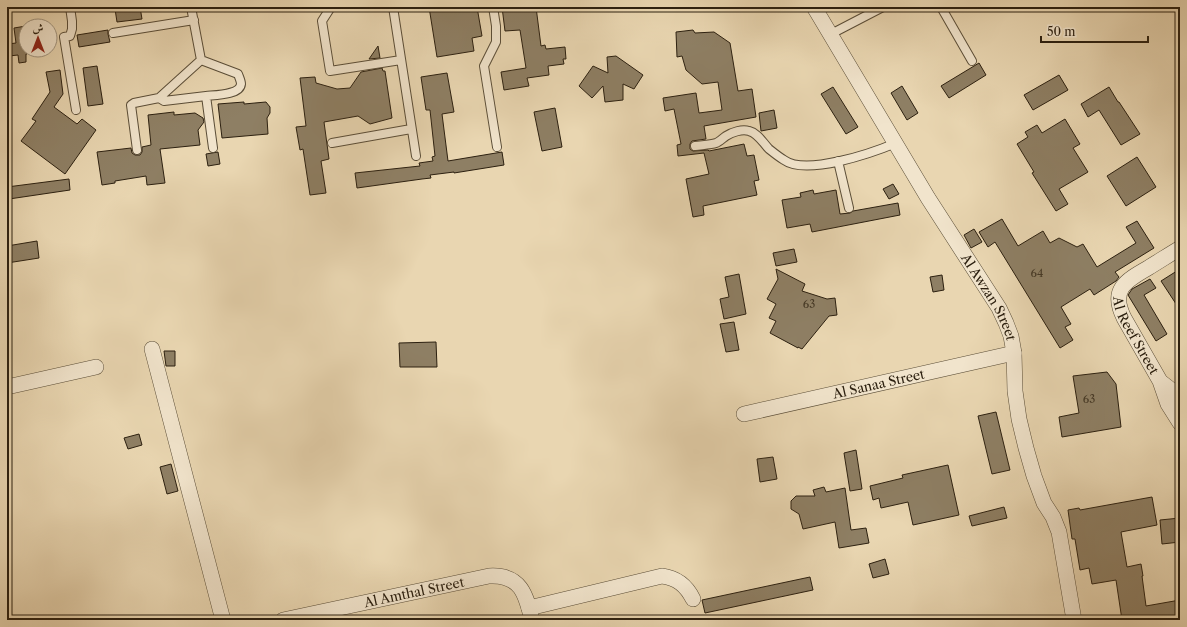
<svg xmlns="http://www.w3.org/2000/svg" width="1187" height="627" font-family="'Libre Caslon Text',Amiri,serif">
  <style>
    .building { fill: #8e7f64; stroke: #2c2010 }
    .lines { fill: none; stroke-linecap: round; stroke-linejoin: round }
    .service-casing { stroke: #5b4e38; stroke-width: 10 }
    .minor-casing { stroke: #5b4e38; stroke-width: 16 }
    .service { stroke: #f1e4cc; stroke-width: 8 }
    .minor { stroke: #f1e4cc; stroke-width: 15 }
    .labels { text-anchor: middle; stroke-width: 3; stroke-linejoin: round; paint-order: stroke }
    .number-label { font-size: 11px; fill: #443825 }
    .street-label { font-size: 13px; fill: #2c2010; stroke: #f1e4cc }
  </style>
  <rect width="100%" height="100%" fill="#e9d6b1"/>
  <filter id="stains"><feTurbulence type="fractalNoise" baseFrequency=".005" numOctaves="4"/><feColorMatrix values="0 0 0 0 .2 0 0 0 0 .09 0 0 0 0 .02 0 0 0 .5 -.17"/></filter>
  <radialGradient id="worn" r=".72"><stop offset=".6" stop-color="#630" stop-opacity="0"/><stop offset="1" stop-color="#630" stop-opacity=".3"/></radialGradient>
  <path class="building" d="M 129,7 L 140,7 L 142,19 L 117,22 L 115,9 Z
    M 429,7 L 477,7 L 482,36 L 472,38 L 474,51 L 437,57 Z
    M 502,7 L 536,7 L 541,46 L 545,45 L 546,49 L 565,47 L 566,59 L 563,59 L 564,64 L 548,66 L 549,75 L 527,78 L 529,86 L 504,90 L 501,72 L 526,68 L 520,30 L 505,31 Z
    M 26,26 L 26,50 L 27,54 L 26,54 L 26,62 L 19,63 L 18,55 L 9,56 L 8,44 L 16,43 L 14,28 Z
    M 108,30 L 108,34 L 110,42 L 79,47 L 77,35 Z
    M 693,30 L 695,33 L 714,32 L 730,43 L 738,91 L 752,89 L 756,117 L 704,126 L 706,139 L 692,141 L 690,144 L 690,149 L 693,151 L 708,150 L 709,151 L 744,144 L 747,156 L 754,155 L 759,180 L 754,181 L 757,195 L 703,206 L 704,215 L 693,217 L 686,179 L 709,174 L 704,153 L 678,156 L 677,145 L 681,144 L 674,109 L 665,111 L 663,98 L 696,93 L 699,113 L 722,110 L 718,82 L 702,84 L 686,70 L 682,56 L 677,57 L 676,32 Z
    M 378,46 L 380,58 L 369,59 Z
    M 616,56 L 643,75 L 634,89 L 623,84 L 623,100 L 605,102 L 603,86 L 592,98 L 579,86 L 593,66 L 608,73 L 607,57 Z
    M 979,63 L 986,75 L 949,98 L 941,86 Z
    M 97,66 L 103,104 L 88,106 L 83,68 Z
    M 382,68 L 383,71 L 385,71 L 392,118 L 370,124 L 358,116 L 324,122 L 329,159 L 321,161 L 326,193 L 310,195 L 303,149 L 300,150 L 296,127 L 306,126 L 300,78 L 315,77 L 316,83 L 337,89 L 350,88 L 361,72 Z
    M 60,70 L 63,94 L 54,107 L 77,124 L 82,119 L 96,130 L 65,174 L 21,141 L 36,121 L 32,119 L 50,92 L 46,72 Z
    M 447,73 L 454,112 L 442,114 L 448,161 L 502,152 L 504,165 L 454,173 L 454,172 L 430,175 L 431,178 L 422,179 L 357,188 L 355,173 L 420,166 L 419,163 L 433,161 L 432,157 L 435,156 L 430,110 L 426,110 L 421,77 Z
    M 1059,75 L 1068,90 L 1033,110 L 1024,95 Z
    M 902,86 L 918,113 L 907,120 L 891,93 Z
    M 833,87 L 858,127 L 846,134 L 821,94 Z
    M 1109,87 L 1118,102 L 1119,102 L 1140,134 L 1121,145 L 1099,110 L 1088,117 L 1081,104 Z
    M 244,102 L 244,104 L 266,102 L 270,107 L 270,113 L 267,118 L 268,134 L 222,138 L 218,104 Z
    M 555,108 L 562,147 L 542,151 L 534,112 Z
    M 774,110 L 777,128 L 761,131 L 759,113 Z
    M 174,112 L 174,115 L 195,113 L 203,118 L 204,122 L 198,130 L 200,145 L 160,149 L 165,183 L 147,185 L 146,176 L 115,181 L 115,183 L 102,185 L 97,152 L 131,148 L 132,153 L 135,155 L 140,155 L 142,152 L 142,147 L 151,145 L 148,115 Z
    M 1065,119 L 1080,144 L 1073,148 L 1088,172 L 1059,189 L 1068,204 L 1056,211 L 1032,173 L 1034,172 L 1017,144 L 1028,137 L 1025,132 L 1037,125 L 1042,133 Z
    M 218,152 L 220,164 L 208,166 L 206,154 Z
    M 1137,157 L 1156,187 L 1126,206 L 1107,176 Z
    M 69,179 L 70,190 L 9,199 L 7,187 Z
    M 893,184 L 899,194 L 889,199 L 883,189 Z
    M 813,190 L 814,194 L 836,190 L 840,214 L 850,213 L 853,211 L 898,203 L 900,215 L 812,232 L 810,224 L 787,228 L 782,200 L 801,197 L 800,193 Z
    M 1002,219 L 1018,246 L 1043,231 L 1050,243 L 1059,238 L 1077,247 L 1083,244 L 1097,267 L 1136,243 L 1126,227 L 1137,221 L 1154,248 L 1115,272 L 1119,277 L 1116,281 L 1094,295 L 1090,289 L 1061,307 L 1071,324 L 1065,327 L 1073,340 L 1060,348 L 995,242 L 988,247 L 979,232 Z
    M 974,229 L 982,242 L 971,248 L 964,235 Z
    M 37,241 L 39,258 L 7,263 L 7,246 Z
    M 794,249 L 797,262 L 776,266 L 773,253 Z
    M 776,269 L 805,284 L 802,291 L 827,299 L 835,298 L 837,315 L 829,316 L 802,349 L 798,347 L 798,348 L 770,333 L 776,321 L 769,318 L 776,304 L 767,299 L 778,279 Z
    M 1180,269 L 1180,310 L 1161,281 Z
    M 739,274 L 746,314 L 724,319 L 720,299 L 729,297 L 725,277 Z
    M 942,275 L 944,290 L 933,292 L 930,277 Z
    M 1150,279 L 1156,288 L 1144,295 L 1167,334 L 1156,341 L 1128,295 L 1132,289 Z
    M 734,322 L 739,350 L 726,352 L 720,324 Z
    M 436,342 L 437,367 L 400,367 L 399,343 Z
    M 164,351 L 175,351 L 175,366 L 166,366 Z
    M 1107,372 L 1116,384 L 1121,427 L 1062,437 L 1059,417 L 1079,413 L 1073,376 Z
    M 996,412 L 1010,470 L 992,474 L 978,416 Z
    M 139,434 L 142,445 L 128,449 L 124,438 Z
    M 856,450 L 862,489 L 850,491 L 844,453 Z
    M 773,457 L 777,479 L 760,482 L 757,459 Z
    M 171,464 L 178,491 L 167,494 L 160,467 Z
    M 948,465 L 959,515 L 913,525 L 908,502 L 881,508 L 879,498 L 873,500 L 870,486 L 903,478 L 902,475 Z
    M 824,487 L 826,492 L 845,488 L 851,530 L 866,528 L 869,543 L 839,548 L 835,522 L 803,529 L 799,514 L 791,509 L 791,501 L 796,496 L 815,496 L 813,490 Z
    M 1152,497 L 1157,525 L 1121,532 L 1127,567 L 1141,564 L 1143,576 L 1142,576 L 1146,606 L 1180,600 L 1180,620 L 1122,620 L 1116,580 L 1092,584 L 1089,568 L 1080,570 L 1075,539 L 1072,539 L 1068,510 L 1079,508 L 1080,510 Z
    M 1004,507 L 1007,518 L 972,526 L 969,516 Z
    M 1180,518 L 1180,542 L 1162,544 L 1160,520 Z
    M 885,559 L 889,574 L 873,578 L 869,564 Z
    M 810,577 L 813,590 L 705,613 L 702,600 Z"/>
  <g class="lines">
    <g class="service-casing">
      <path id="service" d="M 70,7 L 72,21 L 72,29 L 70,36 L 64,37 L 76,110
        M 191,7 L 201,60 L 238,74 C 239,77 241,81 241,84 C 240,95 215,95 206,96 L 213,148
        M 331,7 L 322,21 L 330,71 L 401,60
        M 393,7 L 416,156
        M 493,7 L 496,26 L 496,42 L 484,66 L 497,147
        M 941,7 L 972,61
        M 113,33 L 194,20
        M 831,34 L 883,7
        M 159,98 L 164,101 L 206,96
        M 332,143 L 411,129
        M 695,146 C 701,145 710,145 716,143 C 719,142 723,138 726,136 C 732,132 742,129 749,131 C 758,133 763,143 769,149 C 774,153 779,157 784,160 C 806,176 872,153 896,143
        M 137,150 L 131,105 L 134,103 L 159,98 L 201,60
        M 838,161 L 849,208"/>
    </g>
    <g class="minor-casing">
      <g id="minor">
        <path id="s1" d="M 814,7 L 928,198 L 999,308 L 1006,323 L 1011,336 L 1014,353 L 1015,391 L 1019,419 L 1026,448 L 1034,476 L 1044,503 L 1053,517 L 1059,532 L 1074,620"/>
        <path id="s2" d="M 1180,248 C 1169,255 1159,261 1148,268 C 1125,281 1110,290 1124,318 L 1160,381 L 1168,404 L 1180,423"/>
        <path d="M 152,349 L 223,620"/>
        <path d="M 1161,382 L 1170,389 L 1180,400"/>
        <path d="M 7,387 L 96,367"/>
        <path id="s3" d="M 744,414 L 1014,353"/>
        <path d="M 529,608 L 662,576 C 677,578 686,585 693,599"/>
        <path id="s4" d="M 283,620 L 489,576 C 521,574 526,595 532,620"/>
      </g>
    </g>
    <use href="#service" class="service"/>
    <use href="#minor" class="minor"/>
  </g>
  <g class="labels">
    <g class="number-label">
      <text x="1037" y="277">64</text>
      <text x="809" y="308">63</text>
      <text x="1089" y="403">63</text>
    </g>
    <g class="street-label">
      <text dy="5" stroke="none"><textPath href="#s1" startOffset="339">Al Awzan Street</textPath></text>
      <text dy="5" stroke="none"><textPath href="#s2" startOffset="123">Al Reef Street</textPath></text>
      <text dy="5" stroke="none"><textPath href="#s3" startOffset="138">Al Sanaa Street</textPath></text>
      <text dy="5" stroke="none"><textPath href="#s4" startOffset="134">Al Amthal Street</textPath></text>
    </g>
  </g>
  <rect width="1187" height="627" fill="none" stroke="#e9d6b1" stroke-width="24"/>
  <rect x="8" y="8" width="1171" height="611" fill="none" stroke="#2c2010" stroke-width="2"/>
  <rect x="12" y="12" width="1163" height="603" fill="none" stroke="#2c2010"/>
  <g transform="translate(38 38)"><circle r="19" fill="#f1e4cc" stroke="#a29681"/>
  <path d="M0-3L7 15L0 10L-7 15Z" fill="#8f2418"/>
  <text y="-6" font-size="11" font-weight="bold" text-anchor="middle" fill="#2c2010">ش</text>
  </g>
  <path d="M1041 36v6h107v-6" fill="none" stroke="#2c2010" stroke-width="2"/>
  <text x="1047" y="36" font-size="12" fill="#2c2010" stroke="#f1e4cc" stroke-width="3" paint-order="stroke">50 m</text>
  <rect width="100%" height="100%" filter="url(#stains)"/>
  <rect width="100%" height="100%" fill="url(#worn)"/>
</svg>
